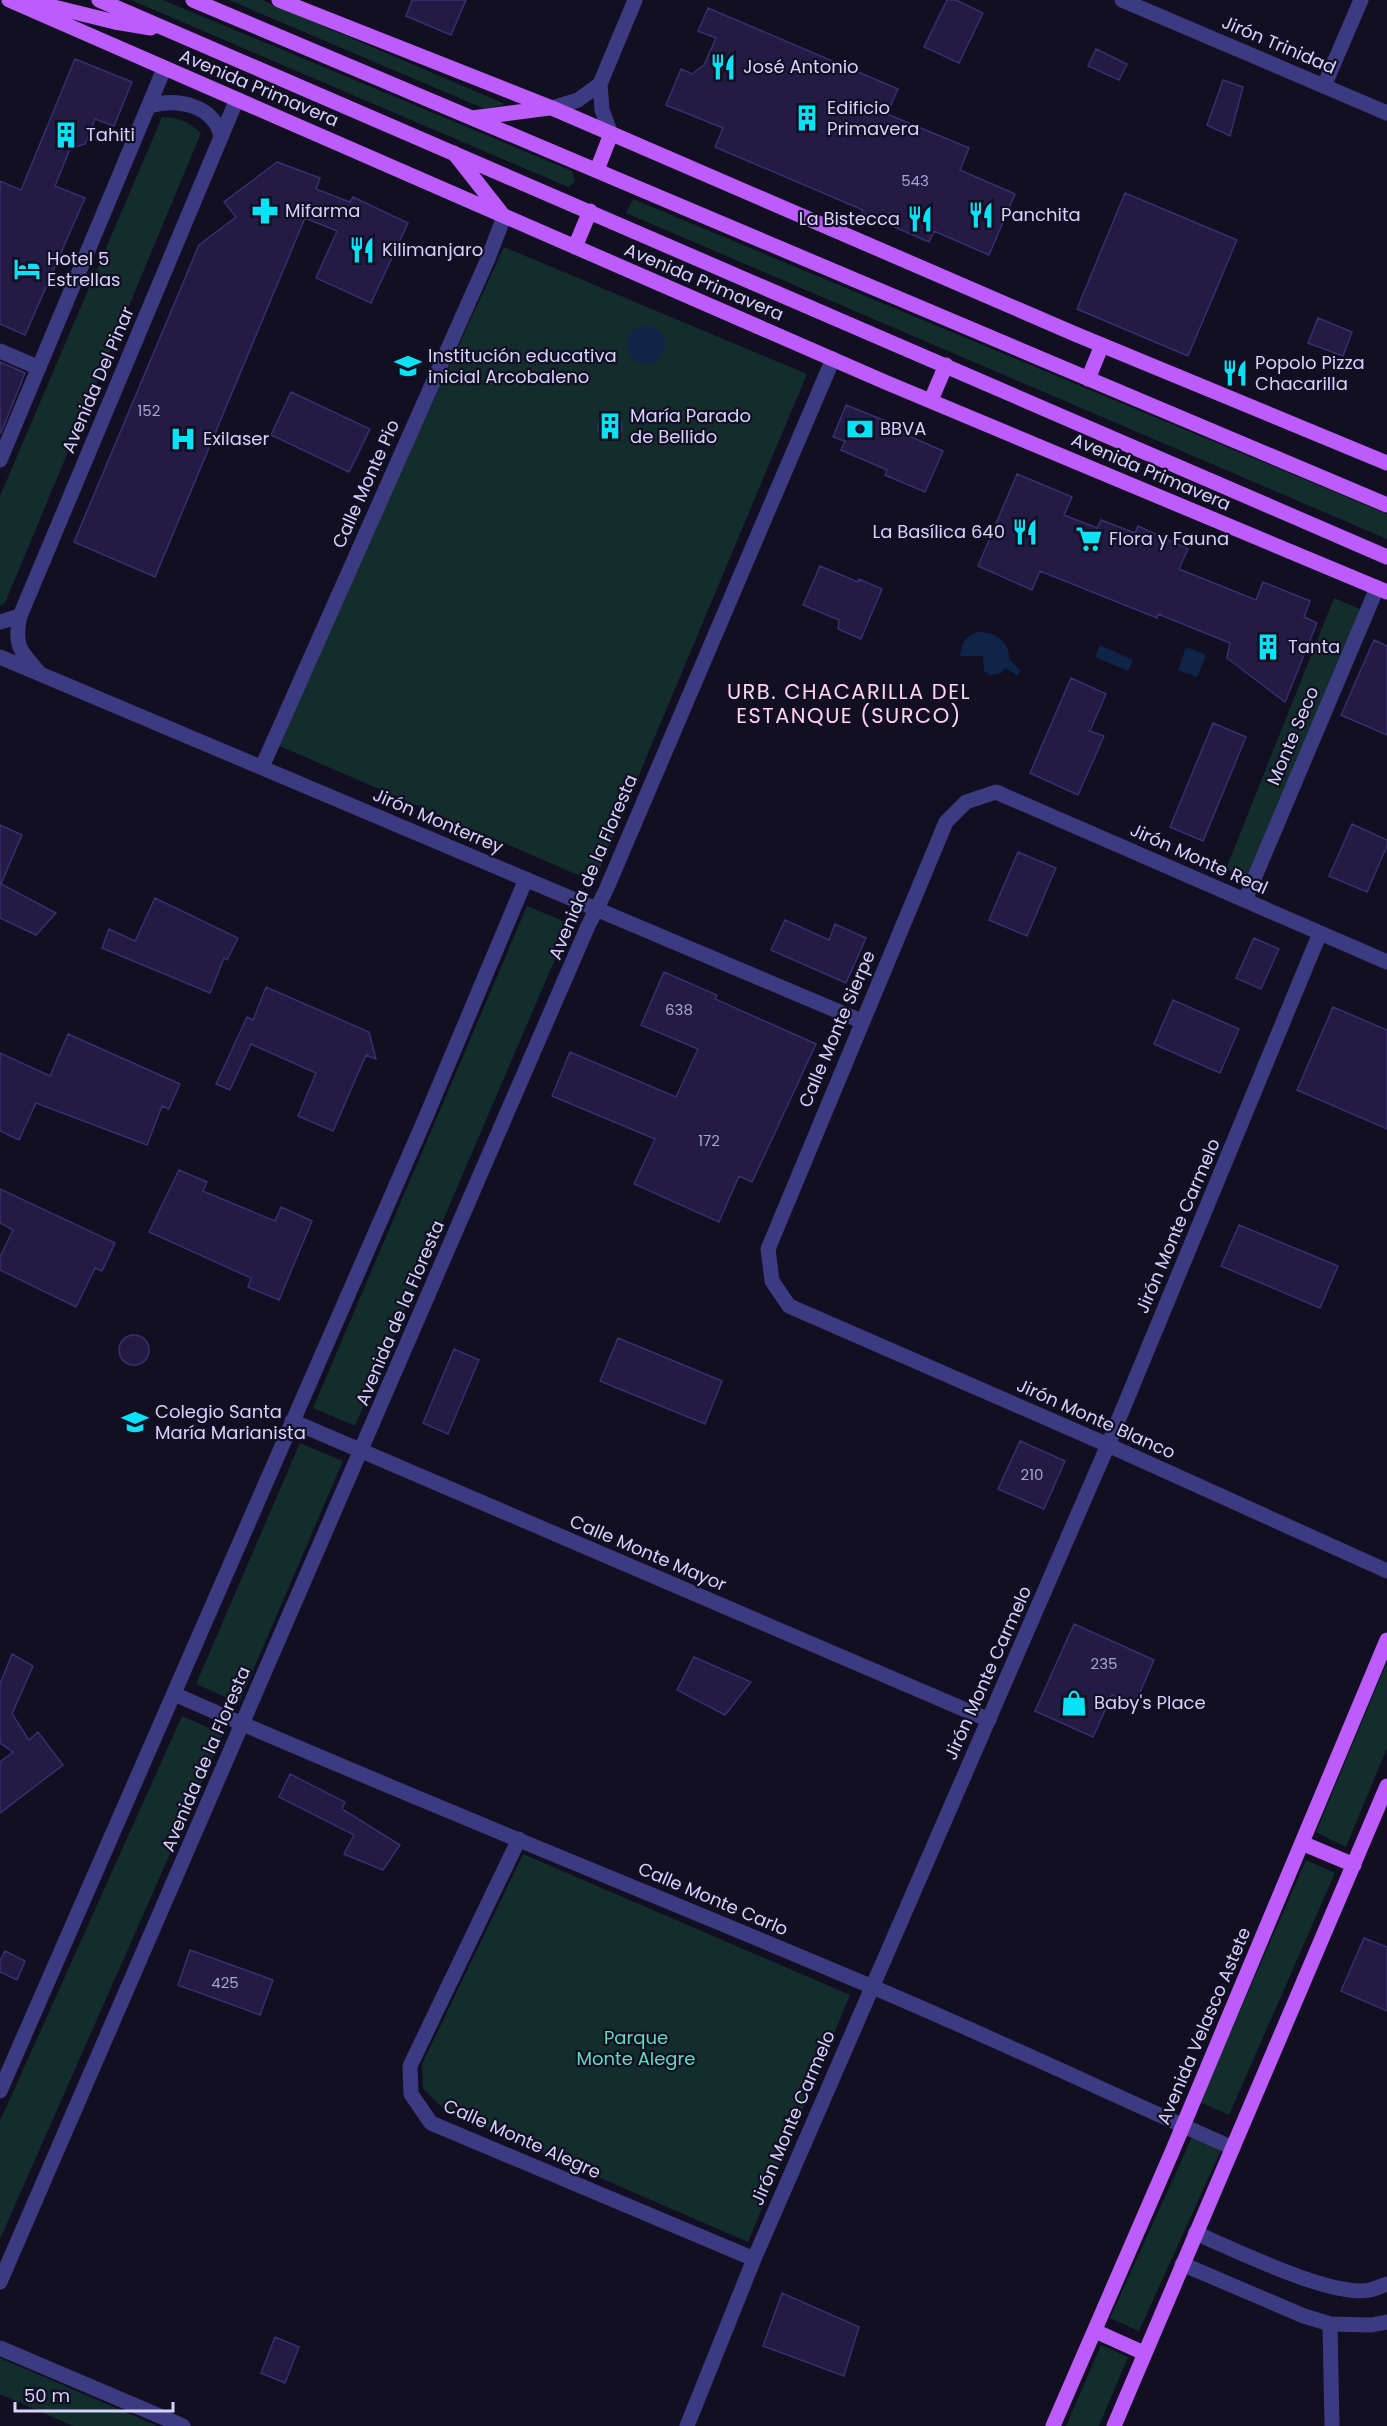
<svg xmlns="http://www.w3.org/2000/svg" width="1387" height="2426" font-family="Poppins,sans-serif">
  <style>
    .green { fill: #122d2c }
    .water { fill: #0f2547 }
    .building { fill: #231b44; stroke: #3a2e6f; stroke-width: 1.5 }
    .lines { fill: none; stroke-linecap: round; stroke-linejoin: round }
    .minor { stroke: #3c3b81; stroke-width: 15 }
    .major { stroke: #bc5cfb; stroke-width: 15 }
    .labels { text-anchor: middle; stroke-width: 4.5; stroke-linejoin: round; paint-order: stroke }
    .number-label { font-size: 15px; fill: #a9a4d0 }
    .street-label { font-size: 18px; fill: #d6d2fe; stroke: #120f23 }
    .poi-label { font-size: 18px; fill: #d6d2fe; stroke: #120f23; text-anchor: start }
    .park-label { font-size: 18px; fill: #60dcba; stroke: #120f23 }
    .quarter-label { font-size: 21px; letter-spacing: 1.5px; fill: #fed4f0; stroke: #120f23 }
  </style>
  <rect width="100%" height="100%" fill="#120f23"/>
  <path class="green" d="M 131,0 L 163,0 L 572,171 L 575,182 L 568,187 Z
    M 229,0 L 262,0 L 505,104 L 485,109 Z
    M 162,117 C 178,117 189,122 201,133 L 5,603 L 0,606 L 0,496 Z
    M 633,199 L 1387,514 L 1387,539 L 626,213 Z
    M 504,247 L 807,374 L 594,882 L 275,744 Z
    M 1334,598 L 1367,612 L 1259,883 L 1226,869 Z
    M 527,906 L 570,924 L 355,1426 L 313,1408 Z
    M 300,1443 L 343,1461 L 239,1703 L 196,1684 Z
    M 1387,1662 L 1387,1748 L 1346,1847 L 1316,1832 Z
    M 182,1716 L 223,1734 L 0,2239 L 0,2121 Z
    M 523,1854 L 850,1995 L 748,2242 L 446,2111 L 423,2088 L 422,2064 Z
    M 1306,1860 L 1335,1873 L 1229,2115 L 1200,2102 Z
    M 1193,2135 L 1222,2148 L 1139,2331 L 1110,2318 Z
    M 1101,2345 L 1128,2357 L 1099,2426 L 1066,2426 Z
    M 0,2358 L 158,2426 L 73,2426 L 0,2394 Z"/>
  <path class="water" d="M627 345a19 19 0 1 1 38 0a19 19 0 1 1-38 0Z
    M 978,632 C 994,632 1010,641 1009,659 L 1021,671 L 1017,675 L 1005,668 L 1001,673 L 990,675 L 984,671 L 983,656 L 960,656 C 962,644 965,635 978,632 Z
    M 1100,645 L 1133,660 L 1128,671 L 1095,657 Z
    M 1186,647 L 1206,655 L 1197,677 L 1178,670 Z"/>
  <path class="building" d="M 412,0 L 466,0 L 451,35 L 406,16 Z
    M 947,0 L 956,0 L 983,13 L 959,63 L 924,47 Z
    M 708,8 L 898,89 L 887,114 L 969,148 L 960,170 L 1015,194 L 989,255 L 934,231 L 929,242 L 862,213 L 863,210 L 715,147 L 723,128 L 666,105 L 681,69 L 692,74 L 704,65 L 716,38 L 698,31 Z
    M 1096,49 L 1127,64 L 1119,80 L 1088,66 Z
    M 75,59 L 132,82 L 114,126 L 95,119 L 85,144 L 70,149 L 55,186 L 85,198 L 25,335 L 0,324 L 0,181 L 21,190 Z
    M 1223,80 L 1243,87 L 1230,136 L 1207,125 Z
    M 277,162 L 320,178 L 316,189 L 350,202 L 353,197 L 408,223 L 371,303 L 316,278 L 337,231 L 305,218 L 155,577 L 74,542 L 199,245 L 236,217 L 224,202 Z
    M 1125,193 L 1237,240 L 1188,356 L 1077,309 Z
    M 1318,318 L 1352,332 L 1343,356 L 1308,343 Z
    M 0,362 L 25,373 L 1,433 L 0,433 Z
    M 291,392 L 370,429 L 349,472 L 271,435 Z
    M 846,405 L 888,422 L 886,426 L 943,451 L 925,492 L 885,475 L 887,470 L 841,450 L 845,441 L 833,437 Z
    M598 427a12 12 0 1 1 24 0a12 12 0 1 1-24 0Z
    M 1017,474 L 1072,497 L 1064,515 L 1097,528 L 1101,520 L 1135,533 L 1138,526 L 1188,549 L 1179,569 L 1256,600 L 1263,582 L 1310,601 L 1304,617 L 1317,623 L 1285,702 L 1227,658 L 1230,643 L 1158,614 L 1157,618 L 1040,571 L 1032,590 L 978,566 Z
    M 820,566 L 858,582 L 859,579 L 882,589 L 861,639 L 838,629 L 839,620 L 803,605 Z
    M 1374,640 L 1387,646 L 1387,735 L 1341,715 Z
    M 1071,678 L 1106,694 L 1090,731 L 1104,736 L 1078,795 L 1030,773 Z
    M 1213,723 L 1246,737 L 1203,841 L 1170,827 Z
    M 1352,824 L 1387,840 L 1387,846 L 1367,892 L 1329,876 Z
    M 0,825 L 22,835 L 1,884 L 56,913 L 36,935 L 0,918 Z
    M 1018,852 L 1056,868 L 1027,936 L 989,920 Z
    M 155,898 L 238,938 L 227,960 L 224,958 L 210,993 L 102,948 L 109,929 L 135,941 Z
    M 785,920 L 829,940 L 835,924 L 866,938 L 846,983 L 771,950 Z
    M 1254,938 L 1279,949 L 1261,989 L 1236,978 Z
    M 664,972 L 717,995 L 715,999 L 816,1044 L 752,1182 L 739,1176 L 719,1222 L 634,1184 L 655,1139 L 552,1096 L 570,1052 L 676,1097 L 698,1049 L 641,1025 Z
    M 266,987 L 369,1032 L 376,1059 L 366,1055 L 333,1131 L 298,1116 L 316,1073 L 251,1044 L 230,1090 L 216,1084 L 247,1017 L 253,1020 Z
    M 1173,1000 L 1239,1029 L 1220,1073 L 1154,1044 Z
    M 1333,1007 L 1387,1030 L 1387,1129 L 1297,1090 Z
    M 68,1034 L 180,1084 L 169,1109 L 162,1106 L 147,1145 L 36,1103 L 19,1140 L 0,1131 L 0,1053 L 50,1076 Z
    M 179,1170 L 207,1182 L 203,1191 L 275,1221 L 281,1207 L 312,1221 L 279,1300 L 248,1287 L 251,1278 L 149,1232 Z
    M 0,1189 L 115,1243 L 102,1271 L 95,1268 L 76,1307 L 0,1270 L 0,1257 L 13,1230 L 0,1223 Z
    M 1239,1225 L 1338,1266 L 1320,1308 L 1221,1266 Z
    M119 1350a15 15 0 1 1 30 0a15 15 0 1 1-30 0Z
    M 618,1338 L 722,1381 L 705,1424 L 600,1381 Z
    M 454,1349 L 479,1360 L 448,1434 L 423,1423 Z
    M 1020,1441 L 1065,1461 L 1044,1509 L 998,1489 Z
    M 1074,1624 L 1154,1660 L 1135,1704 L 1112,1695 L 1093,1737 L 1035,1711 Z
    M 12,1654 L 33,1666 L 12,1714 L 29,1740 L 38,1732 L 63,1765 L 0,1813 L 0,1762 L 13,1752 L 0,1743 L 0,1684 Z
    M 694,1657 L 751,1682 L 725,1715 L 677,1690 Z
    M 290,1774 L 345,1802 L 342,1809 L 400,1845 L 383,1870 L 344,1854 L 354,1835 L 279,1797 Z
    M 1364,1938 L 1387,1947 L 1387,2011 L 1341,1991 Z
    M 190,1950 L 273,1980 L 260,2015 L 178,1985 Z
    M 5,1951 L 25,1961 L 17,1980 L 0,1972 L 0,1961 Z
    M 782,2293 L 859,2327 L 844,2376 L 763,2346 Z
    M 275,2337 L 299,2347 L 285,2383 L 261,2373 Z"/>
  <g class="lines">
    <path class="minor" d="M 1122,0 L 1387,113
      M 1324,86 L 1361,0
      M 149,106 C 176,98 213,104 221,136
      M 552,108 L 578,100 L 600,84
      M 611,134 L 602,110 L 600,84 L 635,0
      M 0,351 L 39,368
      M 0,460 L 164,69
      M 0,622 L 20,616
      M 0,657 L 861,1021
      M 37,670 C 19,650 14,644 20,616 L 237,99
      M 262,767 L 487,261 L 504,217
      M 1245,900 L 1377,588
      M 1387,962 L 996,792 L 966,802 L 946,822 L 768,1249 L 772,1281 L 789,1306 L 1108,1445 L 1387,1571
      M 292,1421 L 989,1720
      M 174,1694 C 403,1795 637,1887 868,1985 C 991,2037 1111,2094 1233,2148
      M 519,1839 L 410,2066 L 411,2094 L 431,2123 L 754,2259
      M 0,2091 L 425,1119 L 526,879
      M 1195,2233 C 1234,2249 1331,2298 1370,2290 C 1375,2289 1381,2286 1387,2284
      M 1182,2264 L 1304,2316 L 1330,2324 L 1371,2325 L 1387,2322
      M 0,2282 L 588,926 L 606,890 L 833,359
      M 1330,2324 L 1332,2426
      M 0,2348 L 183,2426
      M 687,2426 L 754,2259 L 1108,1445 L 1320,933"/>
    <path class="major" d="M 9,0 L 885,382 L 1387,592
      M 99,0 L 1387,557
      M 193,0 L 1387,505
      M 279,0 L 552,108 L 1075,334 L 1387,463
      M 29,1 L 115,22 L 151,28
      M 472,118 L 549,108
      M 454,153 L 502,214
      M 597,170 L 611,134
      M 575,247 L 590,211
      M 1088,379 L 1102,345
      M 931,400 L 946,365
      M 1302,1843 L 1354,1865
      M 1095,2331 L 1144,2353
      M 1053,2426 L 1172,2152 L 1387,1640
      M 1114,2426 L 1387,1786"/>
  </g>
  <defs>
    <g id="restaurant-bare" transform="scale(2.07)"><path d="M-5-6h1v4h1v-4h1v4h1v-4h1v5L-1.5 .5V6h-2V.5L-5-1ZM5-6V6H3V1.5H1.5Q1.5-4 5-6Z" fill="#07e3f6" stroke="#120f23" stroke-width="2.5" paint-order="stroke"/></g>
    <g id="building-bare" transform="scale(2.07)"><path d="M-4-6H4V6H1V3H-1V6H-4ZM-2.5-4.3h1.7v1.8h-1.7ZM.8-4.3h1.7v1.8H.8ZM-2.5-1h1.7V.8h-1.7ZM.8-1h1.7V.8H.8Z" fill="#07e3f6" stroke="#120f23" stroke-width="2.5" paint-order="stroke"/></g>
    <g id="pharmacy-bare" transform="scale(2.07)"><path d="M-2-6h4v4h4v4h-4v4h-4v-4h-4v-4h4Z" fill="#07e3f6" stroke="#120f23" stroke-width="2.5" paint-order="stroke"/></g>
    <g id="hotel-bare" transform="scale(2.07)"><path d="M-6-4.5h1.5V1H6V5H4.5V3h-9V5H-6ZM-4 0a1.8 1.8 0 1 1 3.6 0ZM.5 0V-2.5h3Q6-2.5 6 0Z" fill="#07e3f6" stroke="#120f23" stroke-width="2.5" paint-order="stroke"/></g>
    <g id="school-bare" transform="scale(2.07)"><path d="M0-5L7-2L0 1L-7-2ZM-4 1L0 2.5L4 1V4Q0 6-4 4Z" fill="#07e3f6" stroke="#120f23" stroke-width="2.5" paint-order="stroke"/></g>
    <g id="bank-bare" transform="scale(2.07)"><path d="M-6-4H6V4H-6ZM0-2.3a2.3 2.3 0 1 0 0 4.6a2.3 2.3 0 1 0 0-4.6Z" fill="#07e3f6" stroke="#120f23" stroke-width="2.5" paint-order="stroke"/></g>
    <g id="hospital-bare" transform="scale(2.07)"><path d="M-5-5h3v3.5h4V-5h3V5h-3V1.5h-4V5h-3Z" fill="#07e3f6" stroke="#120f23" stroke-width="2.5" paint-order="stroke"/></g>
    <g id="supermarket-bare" transform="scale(2.07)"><path d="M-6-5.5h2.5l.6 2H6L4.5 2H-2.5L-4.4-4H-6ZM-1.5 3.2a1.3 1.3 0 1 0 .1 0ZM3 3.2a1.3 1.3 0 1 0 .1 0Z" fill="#07e3f6" stroke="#120f23" stroke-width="2.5" paint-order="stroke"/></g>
    <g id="shop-bare" transform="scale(2.07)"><path d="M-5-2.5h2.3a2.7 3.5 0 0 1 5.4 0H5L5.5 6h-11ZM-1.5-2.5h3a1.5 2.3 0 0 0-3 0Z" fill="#07e3f6" stroke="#120f23" stroke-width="2.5" paint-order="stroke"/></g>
  </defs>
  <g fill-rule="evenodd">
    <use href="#restaurant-bare" x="723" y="67"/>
    <use href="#building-bare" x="807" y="118"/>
    <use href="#building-bare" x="66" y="135"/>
    <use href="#pharmacy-bare" x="265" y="211"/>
    <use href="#restaurant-bare" x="981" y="215"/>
    <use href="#restaurant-bare" x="920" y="219"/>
    <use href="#restaurant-bare" x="362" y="250"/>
    <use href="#hotel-bare" x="27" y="269"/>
    <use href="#school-bare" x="408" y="366"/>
    <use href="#restaurant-bare" x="1235" y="373"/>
    <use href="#building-bare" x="610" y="426"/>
    <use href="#bank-bare" x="860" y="429"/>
    <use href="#hospital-bare" x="183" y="439"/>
    <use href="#restaurant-bare" x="1025" y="532"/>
    <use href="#supermarket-bare" x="1089" y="539"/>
    <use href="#building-bare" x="1268" y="647"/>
    <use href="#school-bare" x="135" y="1422"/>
    <use href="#shop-bare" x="1074" y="1703"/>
  </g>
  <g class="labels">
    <g class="number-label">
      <text x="915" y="186">543</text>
      <text x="149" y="416">152</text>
      <text x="679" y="1015">638</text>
      <text x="709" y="1146">172</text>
      <text x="1032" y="1480">210</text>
      <text x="1104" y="1669">235</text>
      <text x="225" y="1988">425</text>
    </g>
    <g class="street-label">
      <text transform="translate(1279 45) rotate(23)" y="6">Jirón Trinidad</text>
      <text transform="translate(259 88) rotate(23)" y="6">Avenida Primavera</text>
      <text transform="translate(704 282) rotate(23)" y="6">Avenida Primavera</text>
      <text transform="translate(98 380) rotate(-67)" y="6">Avenida Del Pinar</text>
      <text transform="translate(1151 472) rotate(23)" y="6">Avenida Primavera</text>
      <text transform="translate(366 484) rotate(-66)" y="6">Calle Monte Pio</text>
      <text transform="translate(1293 736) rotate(-67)" y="6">Monte Seco</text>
      <text transform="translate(438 821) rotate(23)" y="6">Jirón Monterrey</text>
      <text transform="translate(1199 859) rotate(24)" y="6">Jirón Monte Real</text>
      <text transform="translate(593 867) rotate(-67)" y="6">Avenida de la Floresta</text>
      <text transform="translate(837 1029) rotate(-67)" y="6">Calle Monte Sierpe</text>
      <text transform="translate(1178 1226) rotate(-67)" y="6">Jirón Monte Carmelo</text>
      <text transform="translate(400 1313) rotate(-67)" y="6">Avenida de la Floresta</text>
      <text transform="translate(1096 1419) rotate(24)" y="6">Jirón Monte Blanco</text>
      <text transform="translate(648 1553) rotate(23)" y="6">Calle Monte Mayor</text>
      <text transform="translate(988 1673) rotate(-66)" y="6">Jirón Monte Carmelo</text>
      <text transform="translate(206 1759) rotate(-67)" y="6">Avenida de la Floresta</text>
      <text transform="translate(713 1899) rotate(23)" y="6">Calle Monte Carlo</text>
      <text transform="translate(1204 2026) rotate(-67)" y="6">Avenida Velasco Astete</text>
      <text transform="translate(793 2118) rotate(-67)" y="6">Jirón Monte Carmelo</text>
      <text transform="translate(522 2139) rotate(24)" y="6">Calle Monte Alegre</text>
    </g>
    <g class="poi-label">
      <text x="743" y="73">José Antonio</text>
      <text x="827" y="114">Edificio<tspan x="827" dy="21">Primavera</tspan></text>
      <text x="86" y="141">Tahiti</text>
      <text x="285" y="217">Mifarma</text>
      <text x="1001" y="221">Panchita</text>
      <text x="900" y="225" text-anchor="end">La Bistecca</text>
      <text x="382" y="256">Kilimanjaro</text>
      <text x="47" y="265">Hotel 5<tspan x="47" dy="21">Estrellas</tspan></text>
      <text x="428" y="362">Institución educativa<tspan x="428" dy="21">inicial Arcobaleno</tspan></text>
      <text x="1255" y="369">Popolo Pizza<tspan x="1255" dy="21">Chacarilla</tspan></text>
      <text x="630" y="422">María Parado<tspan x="630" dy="21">de Bellido</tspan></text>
      <text x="880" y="435">BBVA</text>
      <text x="203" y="445">Exilaser</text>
      <text x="1005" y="538" text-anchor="end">La Basílica 640</text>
      <text x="1109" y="545">Flora y Fauna</text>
      <text x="1288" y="653">Tanta</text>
      <text x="155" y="1418">Colegio Santa<tspan x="155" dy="21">María Marianista</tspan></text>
      <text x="1094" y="1709">Baby's Place</text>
    </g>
    <g class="park-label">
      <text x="636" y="2044">Parque<tspan x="636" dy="21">Monte Alegre</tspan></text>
    </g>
    <g class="quarter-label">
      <text x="849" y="699">URB. CHACARILLA DEL<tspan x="849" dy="24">ESTANQUE (SURCO)</tspan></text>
    </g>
  </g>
  <path d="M15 2402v9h158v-9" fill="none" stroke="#d6d2fe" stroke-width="3"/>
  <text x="24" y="2402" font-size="18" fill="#d6d2fe" stroke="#120f23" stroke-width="4.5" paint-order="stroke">50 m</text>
</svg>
